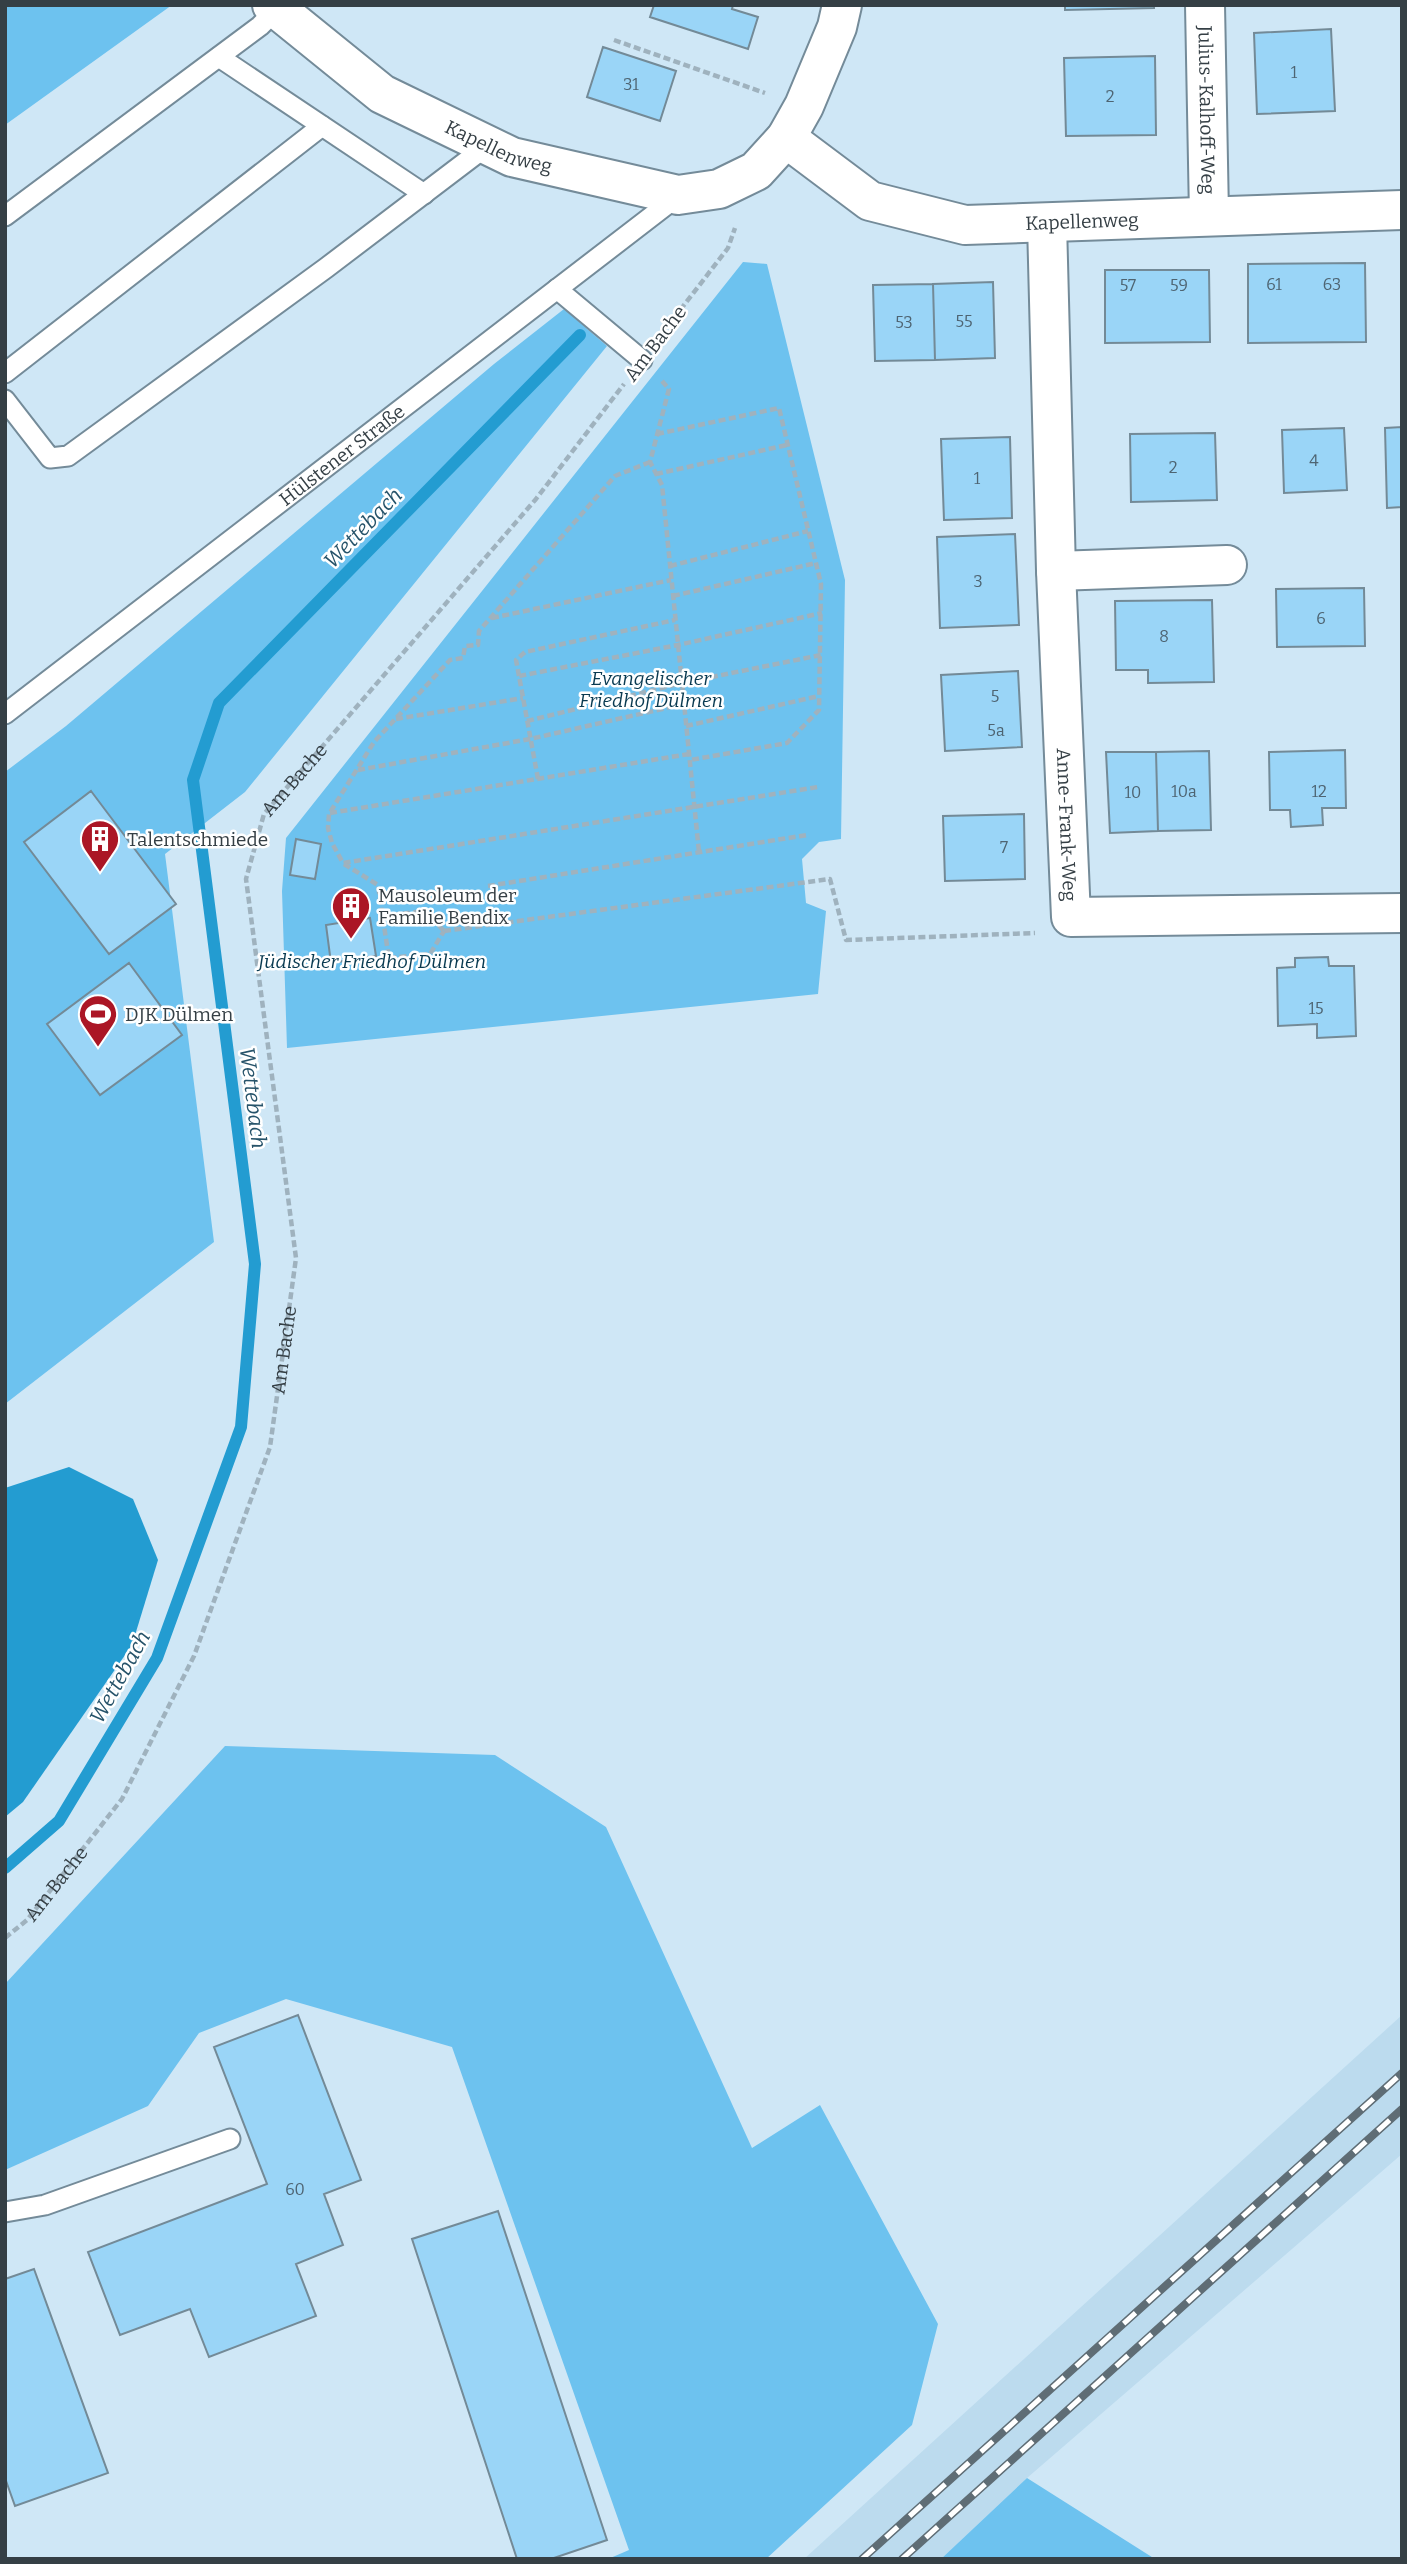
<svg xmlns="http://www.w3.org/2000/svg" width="1407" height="2564" font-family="Bitter,serif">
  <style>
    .built { fill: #bcdbee }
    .green { fill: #6dc2ef }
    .water { fill: #239cd1 }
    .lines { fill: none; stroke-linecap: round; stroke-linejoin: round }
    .stream { stroke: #239cd1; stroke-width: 12 }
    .building { fill: #9ad5f7; stroke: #738a97; stroke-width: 2 }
    .lane-casing { stroke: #748b99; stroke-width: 23 }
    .street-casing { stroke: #748b99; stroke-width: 42 }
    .path { stroke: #9fb2be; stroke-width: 4.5; stroke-dasharray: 7 3.5; stroke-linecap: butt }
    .lane { stroke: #fff; stroke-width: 19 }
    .street { stroke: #fff; stroke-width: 38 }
    .rail-casing { stroke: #5f6d75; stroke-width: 8 }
    .rail { stroke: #fff; stroke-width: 5; stroke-dasharray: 16; stroke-linecap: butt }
    .labels { text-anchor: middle; stroke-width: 5; stroke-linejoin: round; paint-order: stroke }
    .number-label { font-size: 16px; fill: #4e6472 }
    .street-label { font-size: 19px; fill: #353f45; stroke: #fff }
    .park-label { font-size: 19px; font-style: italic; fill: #093a51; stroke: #fff }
    .poi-label { font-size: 19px; fill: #353f45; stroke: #fff; text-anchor: start }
    .water-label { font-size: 21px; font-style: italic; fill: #26536a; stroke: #fff }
  </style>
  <rect width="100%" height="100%" fill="#cfe7f6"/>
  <path class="built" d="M 1402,2015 L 1402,2154 L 1027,2478 L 941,2559 L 804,2559 Z"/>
  <path class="green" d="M 5,5 L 172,5 L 5,125 Z
    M 743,262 L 767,264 L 845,580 L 841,839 L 819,842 L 802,859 L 806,903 L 826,911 L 818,994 L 287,1048 L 282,891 L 286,838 Z
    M 564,309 L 607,346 L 245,792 L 165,854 L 214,1242 L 5,1404 L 5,772 L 66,726 L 494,364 Z
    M 225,1746 L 495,1755 L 606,1827 L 752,2148 L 820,2105 L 938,2324 L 912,2425 L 766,2559 L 608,2559 L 629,2550 L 452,2047 L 286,1999 L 199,2033 L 148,2106 L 5,2170 L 5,1984 Z
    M 1027,2478 L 1155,2559 L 941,2559 Z"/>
  <path class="water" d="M 69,1467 L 133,1499 L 158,1560 L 132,1645 L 23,1802 L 5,1817 L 5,1488 Z"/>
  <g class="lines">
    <path class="stream" d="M 5,1868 L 59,1821 L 157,1658 L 241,1427 L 255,1264 L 193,780 L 219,703 L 580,335"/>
  </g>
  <path class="building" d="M 654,5 L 733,5 L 732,9 L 758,17 L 748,49 L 650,17 Z
    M 1065,5 L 1154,5 L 1154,8 L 1065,10 Z
    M 1331,29 L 1335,111 L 1257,114 L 1254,33 Z
    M 603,47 L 676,71 L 660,121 L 587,97 Z
    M 1155,56 L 1156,135 L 1066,136 L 1064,58 Z
    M 1365,263 L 1366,342 L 1248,343 L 1248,264 Z
    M 1105,270 L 1209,270 L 1210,342 L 1105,343 Z
    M 993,282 L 995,358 L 935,360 L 933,284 Z
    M 933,284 L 935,360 L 875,361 L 873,285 Z
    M 1402,427 L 1402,507 L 1387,508 L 1385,428 Z
    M 1344,428 L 1347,490 L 1284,493 L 1282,430 Z
    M 1215,433 L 1217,500 L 1131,502 L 1130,434 Z
    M 1010,437 L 1012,518 L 944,520 L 941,439 Z
    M 1015,534 L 1019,625 L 940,628 L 937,537 Z
    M 1364,588 L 1365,646 L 1277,647 L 1276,589 Z
    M 1212,600 L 1214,682 L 1148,683 L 1148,670 L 1116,670 L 1115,601 Z
    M 1018,671 L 1022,747 L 945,751 L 941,675 Z
    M 1345,750 L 1346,808 L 1322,808 L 1323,825 L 1291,827 L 1290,810 L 1270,810 L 1269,752 Z
    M 1209,751 L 1211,830 L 1158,831 L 1156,752 Z
    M 1106,752 L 1156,752 L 1158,831 L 1110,833 Z
    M 91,791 L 176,904 L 109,954 L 24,842 Z
    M 1024,814 L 1025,879 L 945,881 L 943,816 Z
    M 296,839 L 321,844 L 315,879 L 290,875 Z
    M 370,918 L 376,956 L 331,963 L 326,925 Z
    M 1328,957 L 1329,966 L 1354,966 L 1356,1036 L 1317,1038 L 1317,1024 L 1278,1026 L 1277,968 L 1295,967 L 1295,958 Z
    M 129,963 L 182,1035 L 100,1095 L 47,1024 Z
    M 298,2015 L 361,2180 L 324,2194 L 343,2245 L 296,2264 L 316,2316 L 209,2357 L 190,2309 L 120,2335 L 88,2252 L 267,2184 L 214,2047 Z
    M 498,2211 L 607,2540 L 551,2559 L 517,2559 L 412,2239 Z
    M 34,2269 L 108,2473 L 15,2506 L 5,2478 L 5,2279 Z"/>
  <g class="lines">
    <g class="lane-casing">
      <g id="lane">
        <path d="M 219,57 L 424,194"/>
        <path d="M 5,216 L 260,26 L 277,9"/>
        <path d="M 557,289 L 642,360"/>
        <path d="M 5,373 L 322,126"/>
        <path d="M 5,400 L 50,458 L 68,456 L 326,268 L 488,145"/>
        <path id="s2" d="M 5,714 L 678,196"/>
        <path d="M 5,2212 L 45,2205 L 230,2139"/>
      </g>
    </g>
    <g class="street-casing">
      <g id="street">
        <path id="s3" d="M 272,5 L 382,94 L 512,157 L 678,195 L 719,189 L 756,171 L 786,138 L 804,106 L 837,27 L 842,5"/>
        <path id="s4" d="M 1205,5 L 1209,215"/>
        <path id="s5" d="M 786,138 L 870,201 L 965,225 L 1402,210"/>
        <path id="s6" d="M 1047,223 L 1056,571 L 1071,917 L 1402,913"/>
        <path d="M 1056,571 L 1227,565"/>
      </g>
    </g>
    <g class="path">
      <path d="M 614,40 L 765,93"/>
      <path d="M 661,335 L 728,248 L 735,228"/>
      <path d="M 662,381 L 669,389 L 650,462 L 662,485 L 699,852"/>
      <path d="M 657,434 L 779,408 L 821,584 L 819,710 L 787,743 L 690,760"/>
      <path d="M 650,462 L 615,476 L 479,631 L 478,645 L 465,646 L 463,658 L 450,660 L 374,742 L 329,814 L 328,828 L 332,843 L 343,863 L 818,787"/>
      <path d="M 656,474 L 787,445"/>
      <path d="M 670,566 L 808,531"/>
      <path d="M 673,596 L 816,563"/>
      <path d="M 492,618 L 671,580"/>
      <path d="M 519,676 L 516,660 L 525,652 L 675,620"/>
      <path d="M 396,719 L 523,698"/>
      <path d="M 527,721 L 682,683 L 821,655"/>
      <path d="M 686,726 L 819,696"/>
      <path d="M 358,770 L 530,739 L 684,704"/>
      <path d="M 538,779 L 519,676 L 678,645 L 822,613"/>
      <path d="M 330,813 L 689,754"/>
      <path d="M 344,864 L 378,885 L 390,966"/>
      <path d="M 488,886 L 807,835"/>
      <path d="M 382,916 L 425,911 L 444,931"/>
      <path d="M 444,931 L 830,879 L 846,940 L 1035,933"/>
      <path d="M 389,958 L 430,954 L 444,931"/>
      <path id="s1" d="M 5,1938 L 27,1920 L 122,1799 L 194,1656 L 270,1447 L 296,1258 L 246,879 L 264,814 L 536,499 L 624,384"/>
    </g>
    <use href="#lane" class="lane"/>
    <use href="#street" class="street"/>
    <g class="rail-casing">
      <path id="rail" d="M 862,2559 L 1402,2073
        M 902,2559 L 1402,2109"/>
    </g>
    <use href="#rail" class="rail"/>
  </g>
  <defs>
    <g id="building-pin" transform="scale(2.0125)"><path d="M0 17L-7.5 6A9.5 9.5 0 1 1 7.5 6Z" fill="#ab1625" stroke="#fff"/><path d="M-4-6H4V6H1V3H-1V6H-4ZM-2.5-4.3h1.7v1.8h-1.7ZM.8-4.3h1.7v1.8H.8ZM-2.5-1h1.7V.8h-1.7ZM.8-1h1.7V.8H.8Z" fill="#fff"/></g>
    <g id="stadium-pin" transform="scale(2.0125)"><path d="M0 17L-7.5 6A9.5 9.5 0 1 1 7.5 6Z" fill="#ab1625" stroke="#fff"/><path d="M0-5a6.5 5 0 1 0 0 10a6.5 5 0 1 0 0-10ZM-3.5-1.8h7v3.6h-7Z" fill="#fff"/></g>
  </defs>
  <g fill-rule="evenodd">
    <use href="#building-pin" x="100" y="839"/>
    <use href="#building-pin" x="351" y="906"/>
    <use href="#stadium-pin" x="98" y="1014"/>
  </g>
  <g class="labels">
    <g class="number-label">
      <text x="1294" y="78">1</text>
      <text x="631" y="90">31</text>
      <text x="1110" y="102">2</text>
      <text x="1274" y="290">61</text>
      <text x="1332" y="290">63</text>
      <text x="1128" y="291">57</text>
      <text x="1179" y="291">59</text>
      <text x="964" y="327">55</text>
      <text x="904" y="328">53</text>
      <text x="1314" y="466">4</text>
      <text x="1173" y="473">2</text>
      <text x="977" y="484">1</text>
      <text x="978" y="587">3</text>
      <text x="1321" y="624">6</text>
      <text x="1164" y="642">8</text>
      <text x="995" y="702">5</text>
      <text x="996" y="736">5a</text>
      <text x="1184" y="797">10a</text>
      <text x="1319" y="797">12</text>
      <text x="1133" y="798">10</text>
      <text x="1004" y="853">7</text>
      <text x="1316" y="1014">15</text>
      <text x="295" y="2195">60</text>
    </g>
    <g class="street-label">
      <text dy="7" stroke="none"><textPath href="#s4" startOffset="105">Julius-Kalhoff-Weg</textPath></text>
      <text dy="7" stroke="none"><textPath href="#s3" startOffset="270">Kapellenweg</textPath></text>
      <text dy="7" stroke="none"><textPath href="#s5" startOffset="320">Kapellenweg</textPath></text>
      <text transform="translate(655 343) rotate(-53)" y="7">Am Bache</text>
      <text dy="7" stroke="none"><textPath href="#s2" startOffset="425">Hülstener Straße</textPath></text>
      <text dy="7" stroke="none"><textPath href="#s1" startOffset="1251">Am Bache</textPath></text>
      <text dy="7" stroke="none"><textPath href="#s6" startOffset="602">Anne-Frank-Weg</textPath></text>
      <text dy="7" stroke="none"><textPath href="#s1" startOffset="663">Am Bache</textPath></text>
      <text dy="7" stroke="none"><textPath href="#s1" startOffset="75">Am Bache</textPath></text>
    </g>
    <g class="park-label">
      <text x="651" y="685">Evangelischer<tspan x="651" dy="22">Friedhof Dülmen</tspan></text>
      <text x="372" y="968">Jüdischer Friedhof Dülmen</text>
    </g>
    <g class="poi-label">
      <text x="127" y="846">Talentschmiede</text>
      <text x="378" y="902">Mausoleum der<tspan x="378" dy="22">Familie Bendix</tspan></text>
      <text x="125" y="1021">DJK Dülmen</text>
    </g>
    <g class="water-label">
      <text transform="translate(363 528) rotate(-46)" y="7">Wettebach</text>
      <text transform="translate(253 1098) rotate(83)" y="7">Wettebach</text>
      <text transform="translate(120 1677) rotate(-61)" y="7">Wettebach</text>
    </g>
  </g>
  <rect width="1407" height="2564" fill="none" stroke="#353f45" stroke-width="14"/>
</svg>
